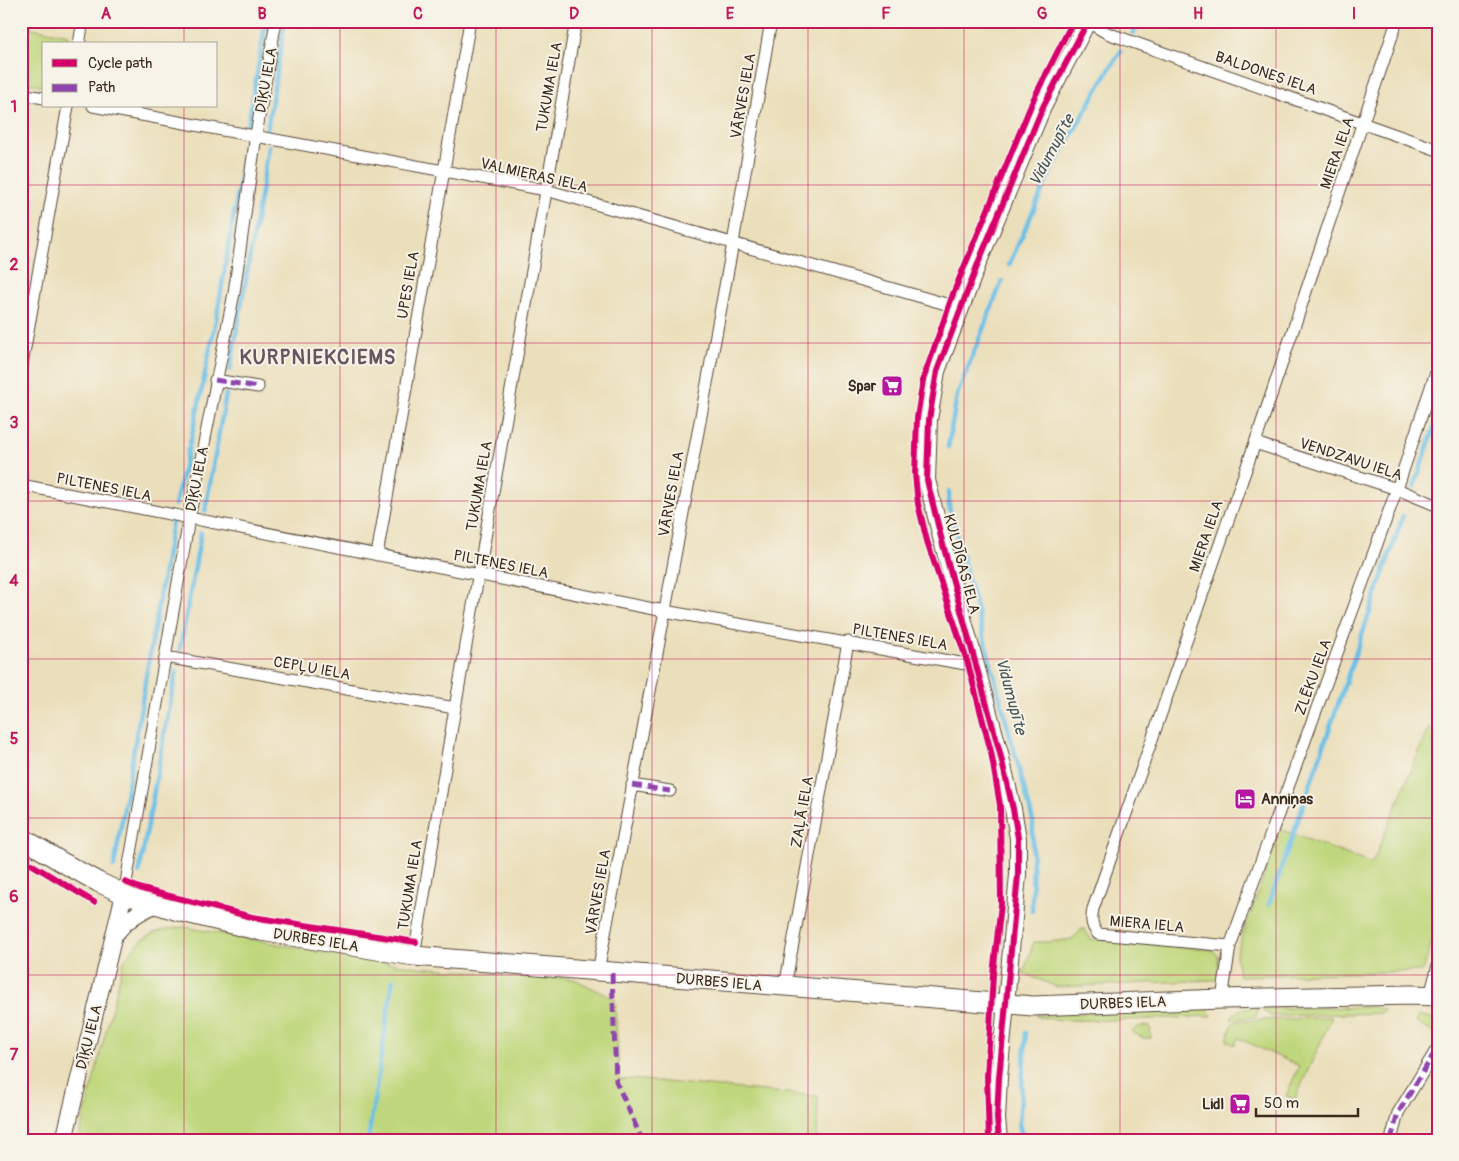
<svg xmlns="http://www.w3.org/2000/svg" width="1459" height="1161" font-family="Pangolin,sans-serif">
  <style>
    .green { fill: #bfd77b; stroke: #7d804c }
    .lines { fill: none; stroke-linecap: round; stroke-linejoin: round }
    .stream { stroke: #6ac0e7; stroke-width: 4.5 }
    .street-casing { stroke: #554536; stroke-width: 13 }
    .secondary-casing { stroke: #554536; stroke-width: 18 }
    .primary-casing { stroke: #554536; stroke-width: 21 }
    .street { stroke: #fff; stroke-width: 11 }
    .secondary { stroke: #fff; stroke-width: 16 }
    .primary { stroke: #fff; stroke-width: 19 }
    .quiet { stroke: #8e44ad; stroke-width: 5; stroke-dasharray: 10 5; stroke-linecap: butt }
    .cycleway-casing { stroke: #f7f3e8; stroke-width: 9 }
    .cycleway { stroke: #d6006c; stroke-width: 6 }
    .grid { fill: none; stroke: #c2185b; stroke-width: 1; stroke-opacity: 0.55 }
    .labels { text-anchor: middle; stroke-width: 4; stroke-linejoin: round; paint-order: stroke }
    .street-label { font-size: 15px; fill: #3b2a1e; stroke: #f7f3e8 }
    .poi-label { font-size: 15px; font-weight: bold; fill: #3b2a1e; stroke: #f7f3e8; text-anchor: end }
    .water-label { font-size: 16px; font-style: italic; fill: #49575a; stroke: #f7f3e8 }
    .district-label { font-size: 20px; font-weight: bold; letter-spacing: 1px; fill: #685560; stroke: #f7f3e8 }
    .neatline { fill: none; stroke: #c2185b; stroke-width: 2 }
    .grid-label { font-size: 16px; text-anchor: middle; font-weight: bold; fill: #c2185b }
  </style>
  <rect width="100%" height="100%" fill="#f7f3e8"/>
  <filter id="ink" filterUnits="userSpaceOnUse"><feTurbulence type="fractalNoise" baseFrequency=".02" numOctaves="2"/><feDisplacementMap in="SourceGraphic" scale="10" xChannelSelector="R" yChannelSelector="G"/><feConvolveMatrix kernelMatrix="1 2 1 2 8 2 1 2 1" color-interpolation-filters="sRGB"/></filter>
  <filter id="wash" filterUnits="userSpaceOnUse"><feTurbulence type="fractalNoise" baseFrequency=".0096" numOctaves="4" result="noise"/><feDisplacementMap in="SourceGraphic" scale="20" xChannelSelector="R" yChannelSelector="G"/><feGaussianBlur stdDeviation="1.12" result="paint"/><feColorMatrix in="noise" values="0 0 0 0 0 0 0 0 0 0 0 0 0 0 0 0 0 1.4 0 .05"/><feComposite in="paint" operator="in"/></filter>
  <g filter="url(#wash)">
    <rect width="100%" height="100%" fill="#ebdfbb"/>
    <path class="green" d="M 21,26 L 69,35 L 67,44 L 44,44 L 44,86 L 21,82 Z
      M 1429,727 L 1438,731 L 1438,921 L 1423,971 L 1239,976 L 1236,955 L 1280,829 L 1372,864 Z
      M 185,927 L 359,959 L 417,967 L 574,979 L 615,999 L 619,1080 L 633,1079 L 818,1096 L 817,1140 L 78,1140 L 124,961 C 143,935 152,930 185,927 Z
      M 1081,929 L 1084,929 L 1091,939 L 1211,949 L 1218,955 L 1219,977 L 1216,980 L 1057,987 L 1023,973 L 1034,942 L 1049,942 L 1073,939 Z
      M 1375,1007 L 1384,1010 L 1383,1013 L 1272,1016 L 1264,1012 L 1263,1008 Z
      M 1258,1008 L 1256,1017 L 1231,1019 C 1238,1007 1245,1009 1258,1008 Z
      M 1208,1009 L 1212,1016 C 1187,1017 1049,1026 1036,1015 Z
      M 1419,1015 L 1438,1020 L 1438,1035 L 1416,1023 Z
      M 1332,1017 L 1295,1099 L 1286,1096 L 1299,1066 L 1238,1038 L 1235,1045 L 1227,1041 L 1232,1024 L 1238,1021 Z
      M 1150,1026 L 1151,1038 L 1144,1038 L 1131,1032 L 1138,1027 Z"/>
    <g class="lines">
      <path class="stream" d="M 1133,33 L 1140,21
        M 248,125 L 266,21
        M 267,130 L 285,21
        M 1009,265 L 1051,171 L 1108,71 L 1121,51
        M 230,370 L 269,146
        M 948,447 L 957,395 L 1002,281
        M 1414,487 L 1438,416
        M 949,491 L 949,507 L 1033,821 L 1032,911
        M 175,505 L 196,417 L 217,315 L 246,142
        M 205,511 L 226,394
        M 180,649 L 201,533
        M 114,867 L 172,523
        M 139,873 L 176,671
        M 1269,904 L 1403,516
        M 368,1140 L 393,980
        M 1023,1140 L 1019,1124 L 1026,1033"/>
    </g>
  </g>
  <g filter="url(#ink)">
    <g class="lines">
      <g class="street-casing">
        <path id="street" d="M 1086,21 L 1107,33 L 1438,150
          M 79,44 L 83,21
          M 21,94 L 44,98
          M 93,106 L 546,190 L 960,308
          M 21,370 L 68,106
          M 215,380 L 258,387
          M 1255,443 L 1397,489 L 1438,506
          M 21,485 L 664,611 L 977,666
          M 377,555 L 470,21
          M 165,657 L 455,708
          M 632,785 L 670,791
          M 124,894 L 189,519 L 234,293 L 256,135 L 276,21
          M 1230,946 L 1098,934 C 1091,926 1091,919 1093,909 L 1255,443 L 1397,21
          M 414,956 L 455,708 L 576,21
          M 598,972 L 733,243 L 771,21
          M 785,987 L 848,642
          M 1430,996 L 1438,965
          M 1222,999 L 1230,946 L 1397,489 L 1438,366
          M 1391,1140 L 1398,1113 L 1438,1047"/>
      </g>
      <g class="secondary-casing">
        <path id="secondary" d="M 116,933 C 127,919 139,912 156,904
          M 64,1140 L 124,894
          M 999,1140 L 997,1118 L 999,1078 L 1018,875 L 1018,838 L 1013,809 L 1000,753 L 942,541 L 927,480 L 929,420 L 937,371 L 979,261 L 1043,107 L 1088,21"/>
      </g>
      <g class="primary-casing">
        <path id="primary" d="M 21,837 L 60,861 L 98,882 L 124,894 L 178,911 L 261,931 L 414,956 L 1033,1006 L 1222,999 L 1412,995 L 1438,996"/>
      </g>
      <use href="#street" class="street"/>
      <use href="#secondary" class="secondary"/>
      <use href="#primary" class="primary"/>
      <path class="quiet" d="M 215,380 L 258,387
        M 632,785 L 670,791
        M 612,973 L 616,1081 L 642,1140
        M 1391,1140 L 1398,1113 L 1438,1047"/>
      <g class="cycleway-casing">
        <path id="cycleway" d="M 21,858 L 94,902
          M 125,882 L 142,889 L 252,917 L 416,942
          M 989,1140 L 987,1076 L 990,1028 L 993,974 L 1001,904 L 1000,805 L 991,752 L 968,664 L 927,541 L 918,504 L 915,474 L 917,418 L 923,380 L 953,294 L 1034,98 L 1069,29
          M 999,1140 L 997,1118 L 999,1078 L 1018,875 L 1018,838 L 1013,809 L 1000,753 L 942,541 L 927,480 L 929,420 L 937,371 L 979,261 L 1043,107 L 1088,21"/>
      </g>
      <use href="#cycleway" class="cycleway"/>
    </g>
  </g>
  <path class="grid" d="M 184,21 L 184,44M 340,21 L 340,1140M 496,21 L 496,1140M 652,21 L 652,1140M 808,21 L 808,1140M 964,21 L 964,1140M 1120,21 L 1120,1140M 1276,21 L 1276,1140M 184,106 L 184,1140M 21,185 L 1438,185M 21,343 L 1438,343M 21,501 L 1438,501M 21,659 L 1438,659M 21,818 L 1438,818M 21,975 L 1438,975"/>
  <defs>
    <g id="supermarket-square" transform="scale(1.125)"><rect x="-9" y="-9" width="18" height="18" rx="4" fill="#b5179e" stroke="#f7f3e8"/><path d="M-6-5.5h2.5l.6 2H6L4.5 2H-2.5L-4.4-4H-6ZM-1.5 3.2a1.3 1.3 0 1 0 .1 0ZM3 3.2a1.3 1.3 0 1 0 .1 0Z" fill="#fff"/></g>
    <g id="hotel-square" transform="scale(1.125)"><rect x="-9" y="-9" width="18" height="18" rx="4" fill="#b5179e" stroke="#f7f3e8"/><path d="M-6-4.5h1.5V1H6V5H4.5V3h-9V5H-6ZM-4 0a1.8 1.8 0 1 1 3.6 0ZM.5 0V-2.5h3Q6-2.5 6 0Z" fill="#fff"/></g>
  </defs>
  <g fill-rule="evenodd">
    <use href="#supermarket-square" x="892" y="386"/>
    <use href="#hotel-square" x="1245" y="799"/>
    <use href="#supermarket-square" x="1240" y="1104"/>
  </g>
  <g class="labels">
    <g class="street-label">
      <text transform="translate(1266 73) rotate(19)" y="5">BALDONES IELA</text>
      <text transform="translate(266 80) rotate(-80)" y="5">DĪĶU IELA</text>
      <text transform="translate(549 87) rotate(-80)" y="5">TUKUMA IELA</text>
      <text transform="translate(743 96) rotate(-80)" y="5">VĀRVES IELA</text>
      <text transform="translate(1337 153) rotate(-71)" y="5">MIERA IELA</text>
      <text transform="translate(534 175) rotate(13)" y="5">VALMIERAS IELA</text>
      <text transform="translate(408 285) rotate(-80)" y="5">UPES IELA</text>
      <text transform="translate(1351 459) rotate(18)" y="5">VENDZAVU IELA</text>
      <text transform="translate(197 479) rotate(-79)" y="5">DĪĶU IELA</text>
      <text transform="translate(479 486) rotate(-80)" y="5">TUKUMA IELA</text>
      <text transform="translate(104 487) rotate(11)" y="5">PILTENES IELA</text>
      <text transform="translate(671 494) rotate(-80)" y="5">VĀRVES IELA</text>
      <text transform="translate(1206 536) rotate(-71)" y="5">MIERA IELA</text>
      <text transform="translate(501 564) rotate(11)" y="5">PILTENES IELA</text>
      <text transform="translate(962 564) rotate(75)" y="5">KULDĪGAS IELA</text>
      <text transform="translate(900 637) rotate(10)" y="5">PILTENES IELA</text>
      <text transform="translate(312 668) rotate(10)" y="5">CEPĻU IELA</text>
      <text transform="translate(1313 677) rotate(-70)" y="5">ZLĒKU IELA</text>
      <text transform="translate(802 812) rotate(-80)" y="5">ZAĻĀ IELA</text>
      <text transform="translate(410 885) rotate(-81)" y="5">TUKUMA IELA</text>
      <text transform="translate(598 892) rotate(-80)" y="5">VĀRVES IELA</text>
      <text transform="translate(1147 924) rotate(5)" y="5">MIERA IELA</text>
      <text transform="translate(316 940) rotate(9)" y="5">DURBES IELA</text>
      <text transform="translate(719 982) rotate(5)" y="5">DURBES IELA</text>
      <text transform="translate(1123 1003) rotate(-2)" y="5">DURBES IELA</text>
      <text transform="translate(89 1037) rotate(-76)" y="5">DĪĶU IELA</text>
    </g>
    <g class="poi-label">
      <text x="876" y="391">Spar</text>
      <text x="1261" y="804" text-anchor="start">Anniņas</text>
      <text x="1224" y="1109">Lidl</text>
    </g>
    <g class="water-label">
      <text transform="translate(1051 150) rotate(-62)" y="6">Vidumupīte</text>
      <text transform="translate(1012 696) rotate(75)" y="6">Vidumupīte</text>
    </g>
    <g class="district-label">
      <text x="318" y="364">KURPNIEKCIEMS</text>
    </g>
  </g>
  <rect width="1459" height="1161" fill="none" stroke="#f7f3e8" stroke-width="55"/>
  <rect x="42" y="42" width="175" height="65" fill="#f7f3e8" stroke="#aca397"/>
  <rect x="52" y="59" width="25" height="8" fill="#d6006c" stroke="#aca397"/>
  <text x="88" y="68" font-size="15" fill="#3b2a1e">Cycle path</text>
  <rect x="52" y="84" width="25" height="8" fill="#8e44ad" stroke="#aca397"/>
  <text x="88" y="92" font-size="15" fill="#3b2a1e">Path</text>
  <path d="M1256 1108v8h102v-8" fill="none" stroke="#3b2a1e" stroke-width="2.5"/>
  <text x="1264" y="1108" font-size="15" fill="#3b2a1e" stroke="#f7f3e8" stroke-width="4" paint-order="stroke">50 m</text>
  <rect x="28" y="28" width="1404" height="1106" class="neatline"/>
  <g class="grid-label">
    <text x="106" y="19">A</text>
    <text x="262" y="19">B</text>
    <text x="418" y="19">C</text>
    <text x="574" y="19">D</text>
    <text x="730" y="19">E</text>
    <text x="886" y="19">F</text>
    <text x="1042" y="19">G</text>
    <text x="1198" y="19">H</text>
    <text x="1354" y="19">I</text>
    <text x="14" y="112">1</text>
    <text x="14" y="270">2</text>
    <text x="14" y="428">3</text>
    <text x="14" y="586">4</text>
    <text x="14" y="744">5</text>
    <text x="14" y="902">6</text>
    <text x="14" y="1060">7</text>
  </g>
</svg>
